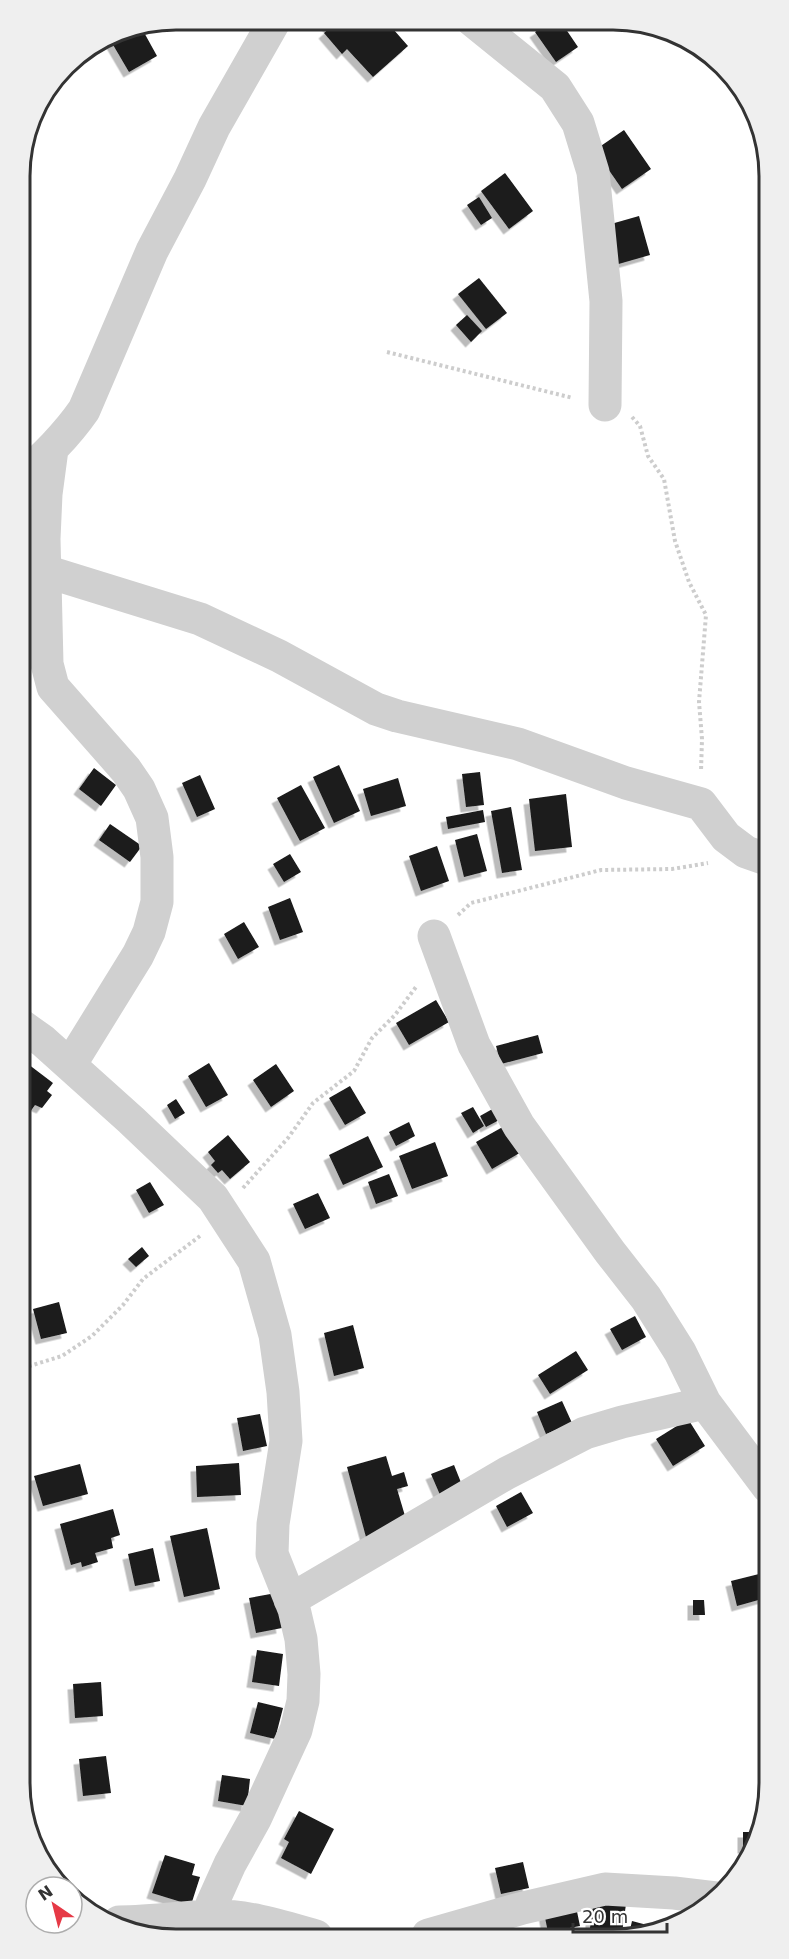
<svg xmlns="http://www.w3.org/2000/svg" width="789" height="1959" font-family="'DejaVu Sans',sans-serif">
  <style>
    .building { fill: #1a1a1a; filter: url(#shadow) }
    .lines { fill: none; stroke-linecap: round; stroke-linejoin: round }
    .path { stroke: #cdcdcd; stroke-width: 4; stroke-dasharray: 3 3; stroke-linecap: butt }
    .minor { stroke: #d0d0d0; stroke-width: 33 }
    .rim { fill: none; stroke: #333; stroke-width: 3 }
  </style>
  <defs>
    <filter id="shadow"><feDropShadow dx="-5.5" dy="5.5" stdDeviation="0" flood-color="#0004"/></filter>
  </defs>
  <rect width="100%" height="100%" fill="#fff"/>
  <path class="building" d="M 323,20 L 386,21 L 408,46 L 373,77 L 347,49 L 342,54 L 324,33 L 330,28 Z
    M 550,22 L 561,22 L 578,47 L 556,62 L 535,32 Z
    M 141,27 L 157,56 L 129,72 L 112,43 Z
    M 624,130 L 651,169 L 622,189 L 595,150 Z
    M 505,173 L 533,211 L 509,229 L 481,191 Z
    M 479,197 L 492,218 L 481,225 L 467,205 Z
    M 639,216 L 650,255 L 615,265 L 604,226 Z
    M 479,278 L 507,313 L 486,329 L 458,294 Z
    M 467,315 L 482,331 L 471,342 L 456,325 Z
    M 339,765 L 360,811 L 334,823 L 313,777 Z
    M 94,768 L 116,785 L 101,806 L 79,789 Z
    M 480,772 L 484,805 L 466,807 L 462,774 Z
    M 200,775 L 215,809 L 197,817 L 182,783 Z
    M 398,778 L 406,806 L 371,816 L 363,789 Z
    M 301,785 L 325,828 L 300,841 L 277,798 Z
    M 566,794 L 572,847 L 535,851 L 529,799 Z
    M 511,807 L 522,870 L 502,873 L 491,811 Z
    M 483,810 L 485,822 L 448,829 L 446,817 Z
    M 110,824 L 142,846 L 130,862 L 99,840 Z
    M 477,834 L 487,871 L 464,877 L 455,840 Z
    M 437,846 L 449,881 L 421,891 L 409,856 Z
    M 290,854 L 301,872 L 284,882 L 273,864 Z
    M 290,898 L 303,932 L 280,940 L 268,907 Z
    M 244,922 L 259,947 L 238,959 L 224,934 Z
    M 436,1000 L 449,1022 L 409,1045 L 396,1023 Z
    M 538,1035 L 543,1053 L 501,1064 L 496,1046 Z
    M 24,1061 L 53,1083 L 47,1091 L 52,1095 L 42,1108 L 35,1105 L 27,1116 L 23,1113 Z
    M 209,1063 L 228,1095 L 206,1107 L 188,1076 Z
    M 276,1064 L 294,1091 L 271,1107 L 253,1080 Z
    M 350,1086 L 366,1113 L 345,1125 L 329,1098 Z
    M 176,1099 L 185,1113 L 175,1119 L 167,1105 Z
    M 473,1107 L 484,1126 L 473,1133 L 461,1113 Z
    M 496,1107 L 503,1118 L 486,1127 L 480,1116 Z
    M 409,1122 L 415,1136 L 396,1146 L 389,1132 Z
    M 508,1124 L 523,1151 L 492,1169 L 476,1142 Z
    M 228,1135 L 250,1162 L 230,1179 L 222,1170 L 218,1173 L 211,1165 L 215,1161 L 208,1152 Z
    M 368,1136 L 383,1167 L 343,1185 L 329,1155 Z
    M 435,1142 L 448,1176 L 412,1189 L 399,1156 Z
    M 389,1174 L 398,1196 L 376,1204 L 368,1182 Z
    M 150,1182 L 164,1205 L 149,1213 L 136,1190 Z
    M 318,1193 L 330,1218 L 305,1229 L 293,1204 Z
    M 142,1247 L 149,1256 L 136,1267 L 128,1259 Z
    M 59,1302 L 67,1333 L 41,1339 L 33,1309 Z
    M 635,1316 L 646,1337 L 622,1350 L 610,1329 Z
    M 353,1325 L 364,1368 L 334,1376 L 324,1333 Z
    M 576,1351 L 588,1370 L 550,1394 L 538,1375 Z
    M 562,1401 L 572,1423 L 546,1434 L 537,1412 Z
    M 260,1414 L 267,1446 L 243,1451 L 237,1418 Z
    M 688,1419 L 705,1446 L 673,1466 L 656,1439 Z
    M 386,1456 L 392,1476 L 404,1472 L 408,1486 L 397,1489 L 408,1526 L 366,1537 L 347,1467 Z
    M 239,1463 L 241,1495 L 197,1497 L 196,1466 Z
    M 80,1464 L 88,1494 L 43,1506 L 34,1476 Z
    M 454,1465 L 466,1495 L 444,1504 L 431,1474 Z
    M 521,1492 L 533,1513 L 507,1527 L 496,1506 Z
    M 113,1509 L 120,1535 L 111,1538 L 113,1548 L 95,1553 L 98,1562 L 82,1567 L 81,1562 L 71,1565 L 60,1524 Z
    M 207,1528 L 220,1589 L 184,1597 L 170,1536 Z
    M 153,1548 L 160,1581 L 135,1586 L 128,1554 Z
    M 767,1572 L 769,1597 L 737,1606 L 731,1581 Z
    M 276,1593 L 282,1628 L 256,1633 L 249,1598 Z
    M 693,1600 L 704,1600 L 705,1615 L 693,1615 Z
    M 257,1650 L 283,1654 L 279,1686 L 252,1682 Z
    M 101,1682 L 103,1716 L 75,1718 L 73,1684 Z
    M 258,1702 L 283,1708 L 275,1739 L 250,1733 Z
    M 106,1756 L 111,1793 L 83,1796 L 79,1759 Z
    M 222,1775 L 250,1779 L 247,1806 L 218,1801 Z
    M 299,1811 L 334,1829 L 311,1874 L 281,1858 L 289,1842 L 284,1839 Z
    M 743,1832 L 755,1832 L 749,1848 L 743,1848 Z
    M 165,1855 L 195,1864 L 192,1875 L 200,1877 L 191,1905 L 152,1893 Z
    M 523,1862 L 529,1888 L 501,1894 L 495,1868 Z
    M 594,1899 L 626,1904 L 622,1933 L 590,1928 Z
    M 575,1902 L 580,1926 L 548,1932 L 543,1908 Z
    M 632,1921 L 647,1925 L 645,1934 L 629,1934 Z"/>
  <g class="lines">
    <path class="path" d="M 387,352 L 573,398
      M 632,417 L 640,426 L 648,456 L 664,479 L 675,541 L 689,582 L 706,615 L 699,702 L 702,739 L 701,771
      M 458,915 L 471,903 L 601,870 L 672,869 L 708,863
      M 243,1188 L 288,1138 L 313,1103 L 354,1071 L 372,1038 L 395,1015 L 416,987
      M 23,1368 L 62,1356 L 92,1336 L 123,1305 L 143,1279 L 200,1236"/>
    <path class="minor" d="M 473,21 L 555,87 L 578,123 L 593,172 L 606,301 L 605,405
      M 52,449 L 46,494 L 44,539 L 47,664 L 53,687 L 126,770 L 139,789 L 152,818 L 157,857 L 157,902 L 149,932 L 138,955 L 70,1065
      M 21,478 C 44,457 66,436 84,410 L 152,251 L 190,179 L 214,127 L 275,20
      M 21,568 L 45,571 L 200,619 L 279,656 L 376,709 L 397,716 L 518,744 L 626,783 L 701,804 L 726,837 L 746,852 L 766,859
      M 434,936 L 474,1045 L 519,1126 L 610,1252 L 646,1298 L 680,1352 L 705,1403 L 768,1487
      M 22,1026 L 43,1041 L 131,1120 L 213,1198 L 254,1261 L 275,1335 L 283,1392 L 286,1441 L 273,1524 L 272,1554 L 294,1609 L 301,1639 L 304,1674 L 303,1701 L 296,1730 L 255,1819 L 230,1864 L 212,1904 L 202,1936
      M 290,1600 L 507,1473 L 585,1433 L 622,1422 L 705,1403
      M 119,1922 C 148,1922 177,1918 207,1916 C 243,1914 282,1926 316,1936
      M 428,1935 L 523,1908 L 605,1889 L 674,1893 L 716,1898"/>
  </g>
  <path d="M0 0H789V1959H0ZM176 30H613A146 146 0 0 1 759 176V1783A146 146 0 0 1 613 1929H176A146 146 0 0 1 30 1783V176A146 146 0 0 1 176 30Z" fill="#efefef" fill-rule="evenodd"/>
  <path class="rim" d="M176 30H613A146 146 0 0 1 759 176V1783A146 146 0 0 1 613 1929H176A146 146 0 0 1 30 1783V176A146 146 0 0 1 176 30Z"/>
  <g transform="translate(54 1905) rotate(325)"><circle r="28" fill="#ffffff" stroke="#adadad" stroke-width="1.5"/>
  <path d="M0-4.5L10 22L0 15L-10 22Z" fill="#e63946"/>
  <text y="-9" font-size="16" font-weight="bold" text-anchor="middle" fill="#333333">N</text>
  </g>
  <path d="M573 1923v9h94v-9" fill="none" stroke="#333333" stroke-width="3"/>
  <text x="582" y="1923" font-size="18" fill="#333333" stroke="#ffffff" stroke-width="4.5" paint-order="stroke">20 m</text>
</svg>
